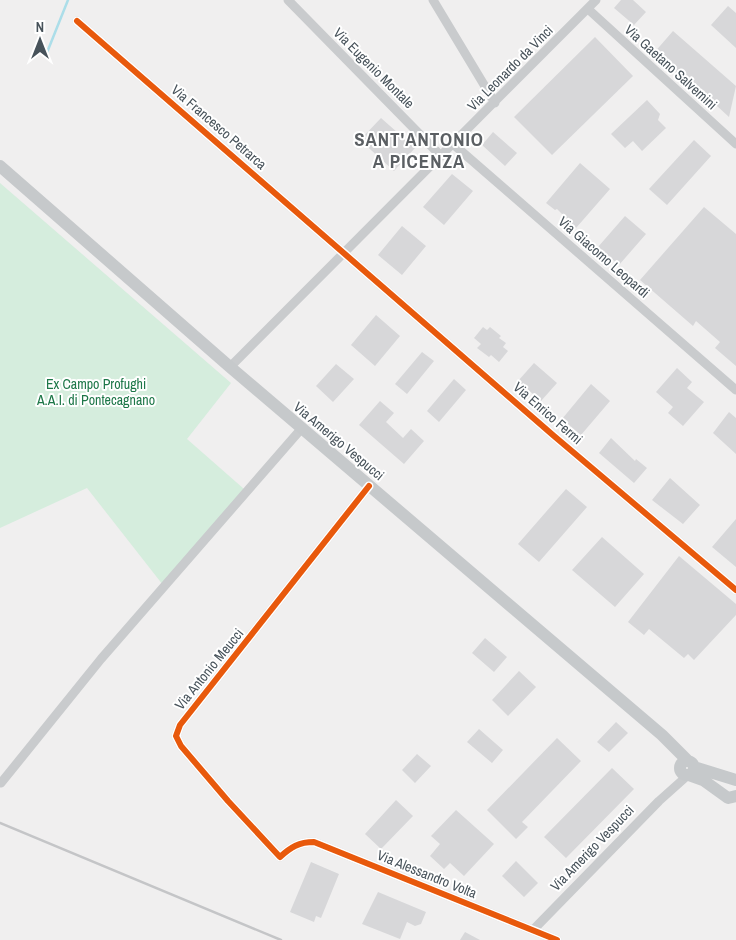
<svg xmlns="http://www.w3.org/2000/svg" width="736" height="940" font-family="'Archivo Narrow',sans-serif">
  <style>
    .green { fill: #d5eddd }
    .lines { fill: none; stroke-linecap: round; stroke-linejoin: round }
    .stream { stroke: #acdee9; stroke-width: 2.5 }
    .building { fill: #d7d7d9 }
    .minor { stroke: #c9cbcd; stroke-width: 9 }
    .primary { stroke: #c6c9cb; stroke-width: 12 }
    .rail { stroke: #c4c5c7; stroke-width: 2.5 }
    .cycleway-casing { stroke: #fff; stroke-width: 9 }
    .cycleway { stroke: #e8590c; stroke-width: 6 }
    .labels { text-anchor: middle; stroke-width: 4; stroke-linejoin: round; paint-order: stroke }
    .street-label { font-size: 14px; fill: #47525a; stroke: #fff }
    .park-label { font-size: 14px; fill: #1d7748; stroke: #fff }
    .district-label { font-size: 19px; font-weight: bold; letter-spacing: 1px; fill: #5b5f63; stroke: #fff }
  </style>
  <rect width="100%" height="100%" fill="#f0efef"/>
  <path class="green" d="M 0,183 L 231,383 L 187,439 L 244,489 L 163,585 L 87,488 L 0,528 Z"/>
  <g class="lines">
    <path class="stream" d="M 46,55 L 68,0"/>
  </g>
  <path class="building" d="M 621,0 L 633,0 L 646,12 L 634,25 L 614,8 Z
    M 728,6 L 736,13 L 736,48 L 711,25 Z
    M 673,31 L 736,86 L 729,117 L 692,83 L 690,86 L 653,54 Z
    M 595,37 L 633,76 L 552,155 L 514,117 Z
    M 647,100 L 660,114 L 658,120 L 666,128 L 642,151 L 633,141 L 625,148 L 611,134 Z
    M 381,118 L 415,148 L 394,171 L 360,140 Z
    M 493,132 L 517,153 L 505,166 L 482,145 Z
    M 694,140 L 711,156 L 667,205 L 649,189 Z
    M 580,163 L 610,189 L 576,228 L 557,209 L 555,210 L 546,203 Z
    M 452,174 L 473,191 L 444,225 L 423,207 Z
    M 704,207 L 736,234 L 736,366 L 715,348 L 720,342 L 696,321 L 693,326 L 640,280 Z
    M 625,216 L 646,234 L 619,265 L 598,247 Z
    M 402,226 L 426,246 L 402,275 L 378,255 Z
    M 376,315 L 400,336 L 375,366 L 351,345 Z
    M 483,327 L 487,330 L 490,327 L 501,336 L 499,338 L 506,343 L 503,347 L 508,351 L 499,362 L 491,355 L 489,357 L 477,348 L 481,344 L 474,338 Z
    M 422,352 L 434,361 L 407,394 L 395,384 Z
    M 534,363 L 557,383 L 541,401 L 518,381 Z
    M 336,364 L 354,379 L 333,402 L 316,386 Z
    M 677,368 L 692,382 L 687,388 L 704,402 L 683,426 L 668,413 L 673,407 L 656,392 Z
    M 454,379 L 466,390 L 439,422 L 427,411 Z
    M 591,384 L 610,401 L 581,435 L 562,419 Z
    M 380,401 L 394,413 L 386,422 L 403,438 L 411,429 L 424,441 L 404,464 L 359,425 Z
    M 729,412 L 736,418 L 736,454 L 713,433 Z
    M 611,438 L 635,461 L 636,459 L 647,468 L 634,483 L 599,453 Z
    M 670,478 L 700,505 L 683,524 L 652,500 Z
    M 566,489 L 587,507 L 539,562 L 518,544 Z
    M 736,519 L 736,567 L 712,547 Z
    M 602,537 L 644,574 L 615,607 L 572,570 Z
    M 679,556 L 736,604 L 736,615 L 694,660 L 688,654 L 684,658 L 649,629 L 644,635 L 628,622 Z
    M 485,638 L 507,657 L 494,672 L 472,653 Z
    M 519,671 L 536,687 L 508,716 L 492,700 Z
    M 616,722 L 628,733 L 609,752 L 597,742 Z
    M 479,729 L 503,750 L 492,763 L 467,742 Z
    M 557,738 L 581,761 L 522,822 L 528,827 L 516,839 L 487,810 Z
    M 417,754 L 431,766 L 415,783 L 402,770 Z
    M 612,768 L 634,789 L 566,858 L 544,837 Z
    M 396,800 L 413,816 L 381,849 L 365,834 Z
    M 456,810 L 494,844 L 464,876 L 450,863 L 444,869 L 430,856 L 440,844 L 431,836 Z
    M 516,861 L 538,883 L 524,897 L 502,876 Z
    M 311,862 L 339,874 L 321,918 L 316,916 L 314,922 L 290,912 Z
    M 378,892 L 426,912 L 421,924 L 415,926 L 407,922 L 400,939 L 362,924 Z
    M 465,932 L 480,940 L 460,940 Z"/>
  <g class="lines">
    <path class="minor" d="M 288,0 L 441,156
      M 433,0 L 495,103
      M 588,9 L 736,144
      M 77,21 L 554,436 L 736,590
      M 453,144 L 736,390
      M 230,367 L 596,0
      M 369,486 L 180,725 L 176,736 L 181,746 L 228,801 L 280,857 C 291,847 299,842 314,842 L 557,940
      M 1,783 L 101,659 L 302,428
      M 533,930 L 659,801 L 687,776"/>
    <path class="primary" d="M 0,166 L 230,367 L 662,735 L 688,761
      M680 768a7 7 0 1 1 14 0a7 7 0 1 1-14 0Z
      M 694,767 L 736,780
      M 689,775 L 703,780 L 728,798 L 736,796"/>
    <path class="rail" d="M 0,823 L 281,940"/>
    <g class="cycleway-casing">
      <path id="cycleway" d="M 77,21 L 554,436 L 736,590
        M 369,486 L 180,725 L 176,736 L 181,746 L 228,801 L 280,857 C 291,847 299,842 314,842 L 557,940"/>
    </g>
    <use href="#cycleway" class="cycleway"/>
  </g>
  <g class="labels">
    <g class="street-label">
      <text transform="translate(671 67) rotate(42)" y="5">Via Gaetano Salvemini</text>
      <text transform="translate(374 68) rotate(45)" y="5">Via Eugenio Montale</text>
      <text transform="translate(510 68) rotate(-45)" y="5">Via Leonardo da Vinci</text>
      <text transform="translate(219 127) rotate(41)" y="5">Via Francesco Petrarca</text>
      <text transform="translate(604 257) rotate(41)" y="5">Via Giacomo Leopardi</text>
      <text transform="translate(548 413) rotate(41)" y="5">Via Enrico Fermi</text>
      <text transform="translate(339 441) rotate(40)" y="5">Via Amerigo Vespucci</text>
      <text transform="translate(209 669) rotate(-51)" y="5">Via Antonio Meucci</text>
      <text transform="translate(592 848) rotate(-46)" y="5">Via Amerigo Vespucci</text>
      <text transform="translate(427 874) rotate(22)" y="5">Via Alessandro Volta</text>
    </g>
    <g class="park-label">
      <text x="96" y="389">Ex Campo Profughi<tspan x="96" dy="16">A.A.I. di Pontecagnano</tspan></text>
    </g>
    <g class="district-label">
      <text x="419" y="146">SANT'ANTONIO<tspan x="419" dy="22">A PICENZA</tspan></text>
    </g>
  </g>
  <g transform="translate(40 40)" stroke="#ffffff" stroke-width="4" paint-order="stroke">
  <path d="M0-4L9 19L0 12L-9 19Z" fill="#47525a"/>
  <text y="-8" font-size="14" font-weight="bold" text-anchor="middle" fill="#47525a">N</text>
  </g>
</svg>
